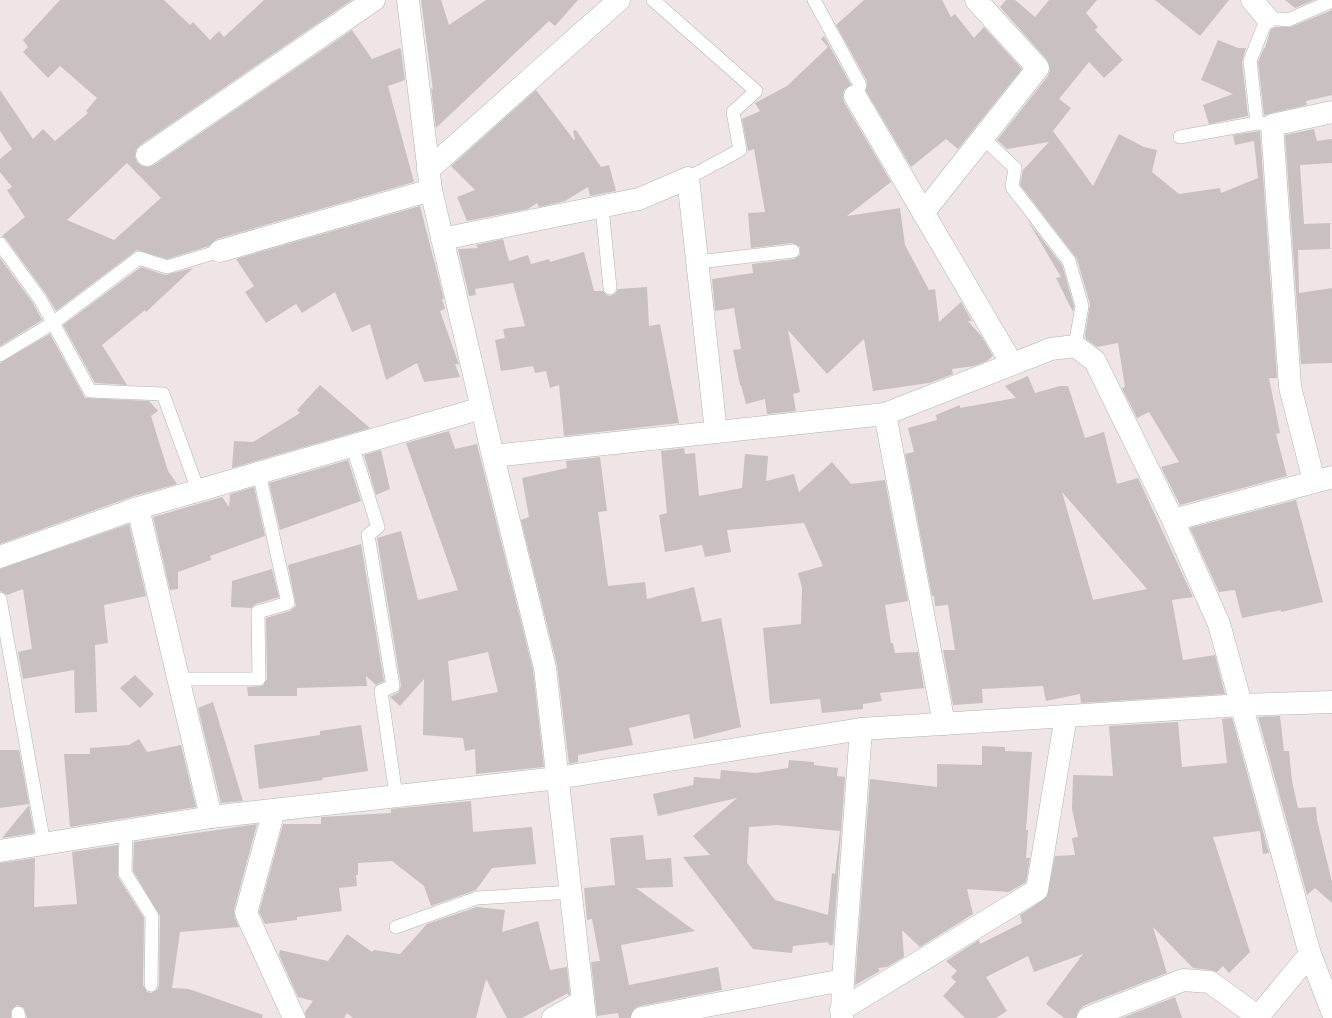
<svg xmlns="http://www.w3.org/2000/svg" width="1332" height="1018" font-family="Rubik,sans-serif">
  <style>
    .building { fill: #c8c0c1; fill-rule: evenodd }
    .lines { fill: none; stroke-linecap: round; stroke-linejoin: round }
    .lane-casing { stroke: #aeb5b3; stroke-width: 14 }
    .street-casing { stroke: #aeb5b3; stroke-width: 23 }
    .secondary-casing { stroke: #aeb6b2; stroke-width: 23 }
    .lane { stroke: #fff; stroke-width: 13 }
    .street { stroke: #fff; stroke-width: 22 }
    .secondary { stroke: #fff; stroke-width: 22 }
  </style>
  <rect width="100%" height="100%" fill="#efe5e7"/>
  <path class="building" d="M 60,0 L 164,0 L 190,25 L 193,22 L 210,40 L 219,31 L 224,37 L 264,0 L 352,0 L 140,145 L 136,150 L 135,156 L 137,162 L 142,166 L 148,167 L 154,165 L 352,30 L 372,59 L 400,48 L 401,50 L 405,80 L 388,86 L 414,182 L 217,239 L 209,246 L 167,259 L 137,250 L 56,311 L 46,294 L 6,239 L 2,236 L 25,217 L 7,190 L 12,187 L 0,172 L 0,159 L 12,149 L 0,131 L 0,90 L 33,139 L 43,129 L 55,141 L 88,113 L 86,111 L 97,98 L 60,66 L 48,78 L 23,52 L 28,47 L 23,40 ZM 127,163 L 161,198 L 114,240 L 67,220 Z
    M 421,0 L 441,0 L 449,25 L 486,0 L 578,0 L 555,26 L 549,21 L 436,128 L 431,88 L 433,90 Z
    M 864,0 L 942,0 L 951,17 L 955,14 L 974,38 L 984,27 L 1022,69 L 958,149 L 946,139 L 911,167 L 866,91 L 867,81 L 836,25 Z
    M 1006,0 L 1015,0 L 1035,17 L 1049,0 L 1097,0 L 1086,13 L 1098,27 L 1095,30 L 1123,60 L 1104,78 L 1089,62 L 1059,99 L 1071,108 L 1053,131 L 1093,186 L 1119,134 L 1144,147 L 1157,150 L 1152,172 L 1179,194 L 1220,188 L 1221,193 L 1258,178 L 1254,141 L 1235,145 L 1233,135 L 1260,131 L 1277,378 L 1269,378 L 1280,433 L 1276,434 L 1287,476 L 1180,505 L 1161,467 L 1179,462 L 1149,412 L 1137,418 L 1122,388 L 1125,387 L 1118,343 L 1097,347 L 1086,339 L 1085,336 L 1090,304 L 1077,259 L 1020,185 L 1023,170 L 1049,142 L 1007,149 L 997,140 L 1048,76 L 1050,70 L 1047,60 L 1000,7 Z
    M 1155,0 L 1229,0 L 1200,36 Z
    M 1285,0 L 1314,0 L 1295,8 Z
    M 1332,10 L 1332,95 L 1306,101 L 1307,105 L 1264,115 L 1258,62 L 1264,48 L 1265,48 L 1271,29 L 1276,27 L 1291,27 Z
    M 824,36 L 851,85 L 844,90 L 843,96 L 844,102 L 891,182 L 847,216 L 900,208 L 905,245 L 929,290 L 935,289 L 939,322 L 961,302 L 972,321 L 968,321 L 982,337 L 993,356 L 987,361 L 974,366 L 952,369 L 953,374 L 929,383 L 873,391 L 864,339 L 827,374 L 788,330 L 800,392 L 793,394 L 796,411 L 767,414 L 765,399 L 746,404 L 741,385 L 740,385 L 733,350 L 741,349 L 734,308 L 715,311 L 712,279 L 753,273 L 752,264 L 794,259 L 800,255 L 800,247 L 792,243 L 751,248 L 748,213 L 765,212 L 754,149 L 748,151 L 742,119 L 760,111 L 755,103 L 787,86 L 828,47 L 821,39 Z
    M 1218,40 L 1238,48 L 1246,48 L 1242,62 L 1248,116 L 1209,124 L 1203,105 L 1233,94 L 1201,80 Z
    M 536,90 L 574,140 L 575,139 L 573,131 L 576,130 L 601,167 L 609,165 L 616,191 L 590,196 L 588,187 L 565,201 L 539,207 L 537,203 L 528,209 L 467,221 L 457,197 L 475,190 L 451,166 Z
    M 1314,129 L 1317,141 L 1332,139 L 1332,163 L 1300,165 L 1304,224 L 1330,223 L 1330,249 L 1298,250 L 1299,293 L 1332,288 L 1332,363 L 1301,364 L 1285,135 Z
    M 420,206 L 444,299 L 442,299 L 445,309 L 440,311 L 458,362 L 459,364 L 455,364 L 460,377 L 424,382 L 417,363 L 386,380 L 370,324 L 352,332 L 335,292 L 302,313 L 296,304 L 266,323 L 245,292 L 254,286 L 236,259 Z
    M 1028,221 L 1062,265 L 1074,306 L 1073,312 L 1056,278 L 1061,277 Z
    M 503,239 L 509,261 L 528,255 L 531,264 L 549,259 L 550,262 L 584,252 L 594,291 L 603,291 L 606,295 L 610,296 L 615,294 L 618,289 L 647,287 L 649,326 L 660,324 L 679,423 L 564,436 L 559,385 L 550,388 L 546,371 L 535,373 L 533,366 L 501,371 L 495,340 L 505,338 L 503,329 L 525,326 L 513,283 L 475,289 L 476,295 L 469,296 L 458,249 L 478,248 L 476,245 Z
    M 0,258 L 33,303 L 42,320 L 0,346 Z
    M 141,267 L 165,275 L 193,268 L 146,312 L 145,310 L 102,345 L 127,385 L 95,383 L 63,325 Z
    M 50,334 L 85,398 L 149,401 L 158,411 L 151,416 L 168,471 L 177,484 L 134,496 L 0,544 L 0,363 Z
    M 1028,376 L 1035,393 L 1060,386 L 1068,386 L 1085,438 L 1104,432 L 1117,484 L 1138,478 L 1193,597 L 1172,600 L 1183,660 L 1215,655 L 1225,694 L 1081,703 L 1080,694 L 1046,701 L 1043,686 L 982,689 L 983,703 L 953,705 L 943,650 L 955,650 L 948,605 L 935,606 L 934,596 L 932,596 L 905,454 L 914,452 L 908,428 L 937,420 L 936,415 L 960,405 L 960,408 L 1016,398 L 1005,386 ZM 1062,492 L 1147,589 L 1093,600 Z
    M 320,385 L 370,428 L 232,468 L 234,441 L 253,442 L 300,413 L 297,410 Z
    M 449,431 L 455,449 L 477,444 L 533,670 L 544,767 L 476,774 L 475,749 L 465,751 L 463,738 L 423,735 L 424,679 L 400,706 L 390,697 L 399,692 L 401,685 L 377,538 L 401,531 L 418,600 L 458,590 L 406,443 ZM 488,652 L 498,692 L 452,701 L 448,661 Z
    M 684,448 L 685,454 L 695,453 L 699,496 L 742,488 L 745,454 L 768,456 L 766,481 L 794,474 L 799,492 L 832,462 L 851,484 L 885,480 L 908,601 L 885,605 L 891,643 L 893,643 L 895,653 L 918,652 L 924,688 L 880,693 L 882,701 L 863,704 L 863,709 L 822,713 L 820,699 L 770,704 L 763,628 L 801,624 L 802,588 L 798,573 L 823,566 L 804,523 L 727,530 L 731,552 L 705,557 L 702,545 L 665,552 L 659,515 L 667,513 L 661,451 Z
    M 381,450 L 390,489 L 376,495 L 364,455 Z
    M 600,457 L 607,511 L 598,512 L 608,586 L 645,582 L 647,599 L 694,587 L 702,622 L 721,618 L 741,727 L 694,739 L 689,714 L 629,728 L 633,745 L 578,755 L 578,762 L 569,764 L 557,665 L 521,520 L 529,517 L 522,478 L 567,468 L 566,461 Z
    M 348,460 L 361,501 L 280,530 L 269,483 Z
    M 254,487 L 265,536 L 210,556 L 211,560 L 178,572 L 178,589 L 170,590 L 153,517 L 222,497 L 229,507 L 230,494 Z
    M 1296,500 L 1323,602 L 1281,612 L 1281,610 L 1242,618 L 1235,590 L 1219,592 L 1190,528 Z
    M 129,524 L 146,596 L 104,605 L 108,643 L 95,645 L 97,712 L 75,713 L 74,670 L 23,679 L 18,652 L 32,649 L 23,589 L 7,595 L 0,591 L 0,569 Z
    M 361,544 L 384,681 L 376,685 L 366,676 L 367,686 L 297,688 L 297,696 L 248,696 L 247,687 L 263,686 L 267,679 L 266,618 L 290,611 L 296,606 L 288,565 Z
    M 272,569 L 279,597 L 256,604 L 251,608 L 231,607 L 232,581 Z
    M 135,675 L 154,694 L 140,708 L 120,688 Z
    M 213,702 L 243,801 L 221,803 L 198,708 Z
    M 1280,716 L 1284,751 L 1289,751 L 1292,781 L 1298,808 L 1316,807 L 1317,820 L 1332,882 L 1332,903 L 1315,888 L 1307,895 L 1258,717 Z
    M 1232,718 L 1269,853 L 1263,854 L 1260,831 L 1213,837 L 1250,952 L 1229,973 L 1223,966 L 1217,972 L 1211,970 L 1193,968 L 1153,927 L 1167,973 L 1083,1006 L 1078,1011 L 1076,1018 L 1064,1018 L 1046,1004 L 1083,954 L 1034,972 L 1028,956 L 986,977 L 1007,1011 L 996,1018 L 965,1018 L 943,996 L 956,982 L 951,977 L 957,971 L 946,961 L 979,940 L 980,944 L 1022,923 L 1020,915 L 1047,897 L 1055,856 L 1075,855 L 1072,838 L 1078,837 L 1072,809 L 1073,775 L 1113,776 L 1109,726 L 1178,722 L 1182,767 L 1227,763 L 1222,719 Z
    M 361,725 L 368,771 L 322,778 L 323,780 L 259,789 L 254,745 L 320,735 L 320,731 Z
    M 139,739 L 147,752 L 181,745 L 196,807 L 70,827 L 64,754 L 90,754 L 90,748 L 129,745 Z
    M 982,746 L 1005,747 L 1005,751 L 1032,752 L 1026,830 L 1028,830 L 1026,858 L 1030,858 L 1026,882 L 1009,892 L 967,889 L 973,914 L 920,947 L 902,930 L 904,957 L 887,967 L 878,968 L 880,971 L 855,985 L 870,779 L 937,787 L 937,764 L 982,765 Z
    M 0,750 L 19,750 L 29,804 L 0,808 Z
    M 789,760 L 814,762 L 814,765 L 838,768 L 837,776 L 845,777 L 833,945 L 829,945 L 828,942 L 793,946 L 792,953 L 753,949 L 683,857 L 710,855 L 693,836 L 737,798 L 658,816 L 653,794 L 693,785 L 694,777 L 720,779 L 721,770 L 756,773 L 788,768 ZM 778,825 L 840,831 L 835,874 L 832,873 L 828,915 L 775,900 L 747,863 L 749,827 Z
    M 471,801 L 473,832 L 532,827 L 536,864 L 492,868 L 476,890 L 431,906 L 424,886 L 392,861 L 358,863 L 358,875 L 356,875 L 357,886 L 339,888 L 342,911 L 297,917 L 297,920 L 265,924 L 259,912 L 283,824 L 321,824 L 321,817 L 391,813 L 391,809 Z
    M 29,805 L 34,833 L 2,838 Z
    M 257,824 L 234,910 L 235,918 L 239,927 L 180,932 L 172,988 L 189,989 L 263,1015 L 262,1018 L 27,1018 L 24,1008 L 17,1005 L 11,1010 L 11,1018 L 0,1018 L 0,863 L 35,858 L 34,907 L 77,904 L 72,852 L 118,845 L 118,877 L 144,918 L 143,985 L 147,992 L 151,993 L 158,989 L 159,985 L 160,916 L 133,871 L 134,842 Z
    M 643,835 L 646,860 L 671,858 L 673,887 L 636,888 L 695,931 L 621,945 L 629,985 L 718,967 L 722,990 L 640,1006 L 634,1009 L 630,1018 L 619,1018 L 618,1013 L 597,1016 L 591,962 L 600,961 L 592,919 L 587,920 L 584,888 L 615,885 L 610,838 Z
    M 477,907 L 505,910 L 502,932 L 538,921 L 550,970 L 567,967 L 570,994 L 568,995 L 568,993 L 522,1018 L 507,1018 L 486,979 L 476,1018 L 353,1018 L 347,1013 L 344,1018 L 306,1018 L 305,1012 L 313,1001 L 298,997 L 279,955 L 280,950 L 328,961 L 347,934 L 372,952 L 374,950 L 400,954 L 427,924 Z
    M 1175,997 L 1182,1018 L 1122,1018 Z"/>
  <g class="lines">
    <g class="lane-casing">
      <path id="lane" d="M 653,0 L 756,91 L 733,112 L 740,150 L 688,178
        M 814,0 L 860,85 L 855,96
        M 1257,123 L 1250,61 L 1267,18 L 1288,20 L 1332,1
        M 1180,137 L 1257,123 L 1266,124
        M 983,138 L 1015,168 L 1012,187 L 1069,261 L 1082,306 L 1075,346
        M 602,207 L 610,288
        M 0,244 L 40,299 L 90,391 L 163,394 L 198,490
        M 698,262 L 793,251
        M 0,355 L 53,323 L 139,258 L 167,267 L 220,251
        M 352,445 L 378,527 L 368,535 L 393,686 L 381,691 L 396,796
        M 0,599 L 44,844
        M 179,679 L 259,679 L 258,612 L 288,603 L 259,473
        M 126,830 L 125,873 L 152,916 L 151,985
        M 396,927 L 477,898 L 571,892
        M 18,1013 L 19,1018"/>
    </g>
    <g class="street-casing">
      <path id="street" d="M 408,0 L 431,190 L 493,456 L 545,668 L 585,1018
        M 1252,0 L 1267,18
        M 855,96 L 1012,364
        M 147,155 L 374,0
        M 428,170 L 619,0
        M 923,213 L 1038,68 L 976,0
        M 442,239 L 639,199 L 688,178 L 716,432
        M 220,251 L 431,190
        M 885,414 L 944,724
        M 493,456 L 885,414 L 1051,349 L 1075,346 L 1095,361 L 1173,520 L 1219,624 L 1310,954 L 1332,1011
        M 1314,481 L 1290,387 L 1272,125 L 1332,112
        M 138,508 L 211,817
        M 1173,520 L 1332,477
        M 0,557 L 138,508 L 482,408
        M 274,810 L 246,913 L 294,1018
        M 841,1010 L 1037,890 L 1066,716
        M 553,1018 L 583,1001
        M 642,1018 L 843,980
        M 842,1018 L 843,980 L 861,729
        M 1088,1018 L 1183,980 L 1210,982 L 1258,1017
        M 1257,1018 L 1310,954"/>
    </g>
    <g class="secondary-casing">
      <path id="secondary" d="M 0,851 L 211,817 L 558,778 L 861,729 L 1242,705 L 1332,702"/>
    </g>
    <use href="#lane" class="lane"/>
    <use href="#street" class="street"/>
    <use href="#secondary" class="secondary"/>
  </g>
</svg>
